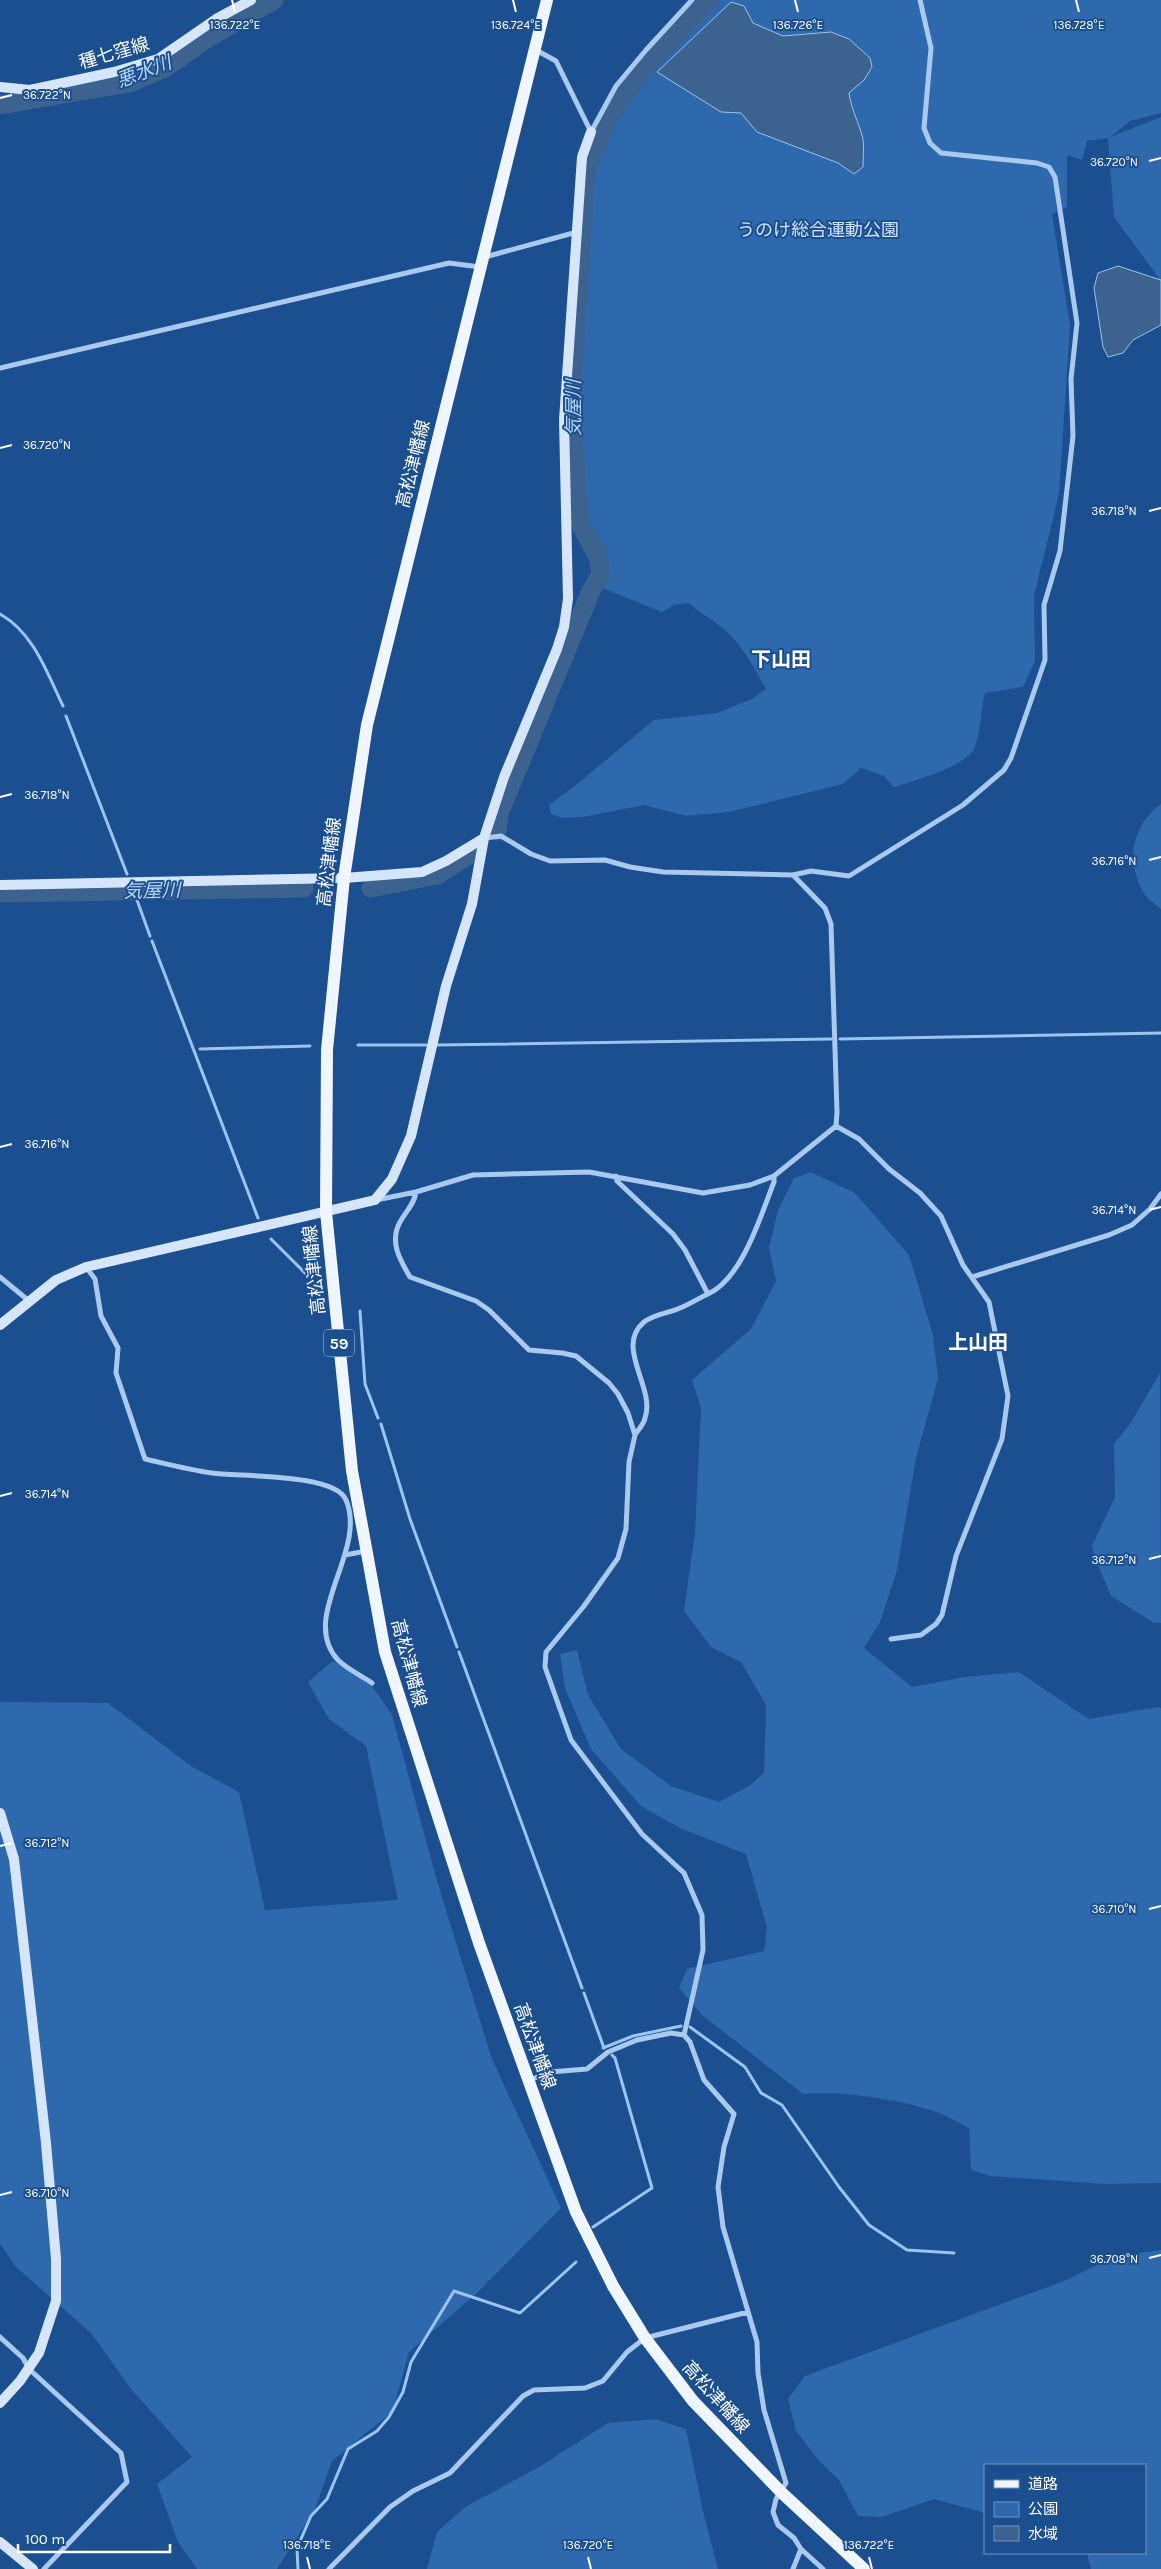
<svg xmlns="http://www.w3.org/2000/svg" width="1161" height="2569" font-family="Karla,'Noto Sans JP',sans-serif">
<rect width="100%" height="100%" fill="#1b4f8f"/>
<path fill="#2e69ad" d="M716,0H1161V113L1130,121L1110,137L1161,117V281L1114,217L1108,138L1087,141L1082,160L1067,155V207L1052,214L1070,325L1059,494L1034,596L1035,661L1023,687L985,693C981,710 981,730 975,747C968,766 914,781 894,787L884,776L861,768L843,784L729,812L686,816L644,805L583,817L562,818L551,814L549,805L576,785L654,720L717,713L752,699L766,689C754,667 740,641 720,626C708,617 701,614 689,603L674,605L662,612L602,588L585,511L579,408L591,170L613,120L635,87L692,30Z
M1161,804V909C1155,904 1147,899 1144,893C1125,862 1132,825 1161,804Z
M811,1172L855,1193L909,1255L933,1335L938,1378L916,1458L897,1570L880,1622L864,1648L912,1687L965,1677L1019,1672L1089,1719L1157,1707L1161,1708V2183L1105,2184L990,2176L971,2170L969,2128C959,2123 948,2116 937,2112C896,2099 846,2091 803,2094L702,2015L679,1988L687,1969L764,1951L767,1928L746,1854L680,1828L641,1806L591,1749L565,1688L560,1654L577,1650L588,1695L621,1749L671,1786L719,1802L749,1786L764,1773L766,1705L741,1662L711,1647L684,1611L695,1533L701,1408L692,1380L751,1329L776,1281L769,1248L778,1210L794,1178Z
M1160,1373L1161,1623H1154L1111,1596L1096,1561L1092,1546L1115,1497L1114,1444L1130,1424Z
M333,1661L372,1686L392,1715L437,1881L492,2059L561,2208L478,2292L409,2352L393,2411L332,2461L315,2509L277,2569H197L178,2542L157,2484L192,2457L131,2389L91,2333L16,2267L0,2244V1702L108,1703L191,1766L239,1792L265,1910L398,1900L366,1746L329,1719L308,1682Z
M1161,2250V2569H1091L1087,2553H1145V2465H985V2513L934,2499L882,2517L858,2516L839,2480L820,2462L796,2431L788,2399L805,2376L1064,2281L1116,2256Z
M655,2419L686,2429L703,2511L718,2569H427L437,2532L465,2507L539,2467L608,2423Z"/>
<path fill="#3c6290" stroke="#9cc4f0" d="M731,2L744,6L753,23L783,36L831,32L849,39L870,58L872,67L864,80L849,93C851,109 859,123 863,139C864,148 863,158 863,167L854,174L838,163L757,132L741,113L721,112L657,72Z
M1118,266L1161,280V325L1133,340L1123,353L1108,357L1103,347L1094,288L1098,273Z"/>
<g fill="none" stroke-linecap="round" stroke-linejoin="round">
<path stroke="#9cc4f0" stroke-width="3" d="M0,614C34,633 47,673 63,706
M66,716L127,874
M137,900L150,936
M152,941L258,1218
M840,1039L1161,1033
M358,1045H426
M438,1045L831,1039
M200,1049L310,1046
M271,1239L307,1275
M360,1311L365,1384L378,1418
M381,1424L410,1519L457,1647
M459,1652L582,1988
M584,1993L604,2048
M690,2027L745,2067L761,2093L782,2105L839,2187L869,2225L907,2250L954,2253
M603,2048L633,2036L681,2026
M593,2227L652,2188L615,2058L612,2055
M298,2569L297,2548L311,2516L327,2499L348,2449L377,2431L389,2417L403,2392L411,2362L454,2291L520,2313L576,2262"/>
<path stroke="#3c6290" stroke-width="19" d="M0,105L129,83L165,68L211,36L274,0
M497,831L499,814L591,591L601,574L598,557L579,522L571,405L586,169L608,118L639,73L709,0
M371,888L437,875L469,855
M0,893L304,888"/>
<path stroke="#a9c9ee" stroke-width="5" d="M536,50L556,61L591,132
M591,132L616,86L646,50L692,0
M485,257L577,232
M0,368L449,263L480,267
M485,838L501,836L531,854L550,861L605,860L630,867L663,872L793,875L811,871L849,876L963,805L1004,770L1011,758L1045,660L1044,605L1060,551L1073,436L1071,379L1077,323L1055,177L1049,167L1037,163L941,153L930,143L924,128L931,48L920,0
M836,1126L859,1139L889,1169L920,1193L941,1216L963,1265L989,1302L1008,1396L1002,1439L956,1556L942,1615L936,1624L921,1635L891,1639
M616,1176L617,1181L673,1234L685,1250L708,1294C742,1279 761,1215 774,1182V1176
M416,1192C414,1205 406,1211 400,1222C389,1242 400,1260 410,1277L476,1301L489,1310L529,1350L562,1353L576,1356L609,1383L618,1394L628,1413L635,1435L629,1462L626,1529L618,1558L584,1606L546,1652L545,1667L571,1740L642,1834L684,1873L702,1915L703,1950L684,2035
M376,1200L416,1192L473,1175L589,1172L703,1193L750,1185L774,1176L836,1126L837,1112L831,924L825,908L793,875
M86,1267L95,1279L101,1316L118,1348L116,1373L145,1459C167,1464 190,1470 212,1473C238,1477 335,1473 346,1500C368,1551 298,1617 338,1660C347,1669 362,1676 372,1683
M0,1277L29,1301
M972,1277L1109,1235L1132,1225L1150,1209L1161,1194
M635,1435C638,1430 644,1424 645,1418C656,1388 614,1347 644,1322C654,1314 669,1313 680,1308C690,1304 699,1298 708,1294
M345,1555L366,1551
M530,2080L550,2072L587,2069L608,2052L637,2040L671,2033L684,2035L690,2042L704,2080L734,2114L724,2147L718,2187L723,2227L757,2342L758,2373L764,2410L786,2483L776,2499L773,2512L778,2525L794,2538L801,2549L823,2569
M0,2337L23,2358L29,2369L121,2453L127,2482L44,2569
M329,2569L390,2507L413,2491L450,2473L523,2396L534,2390L585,2388L603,2381L627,2352L645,2338L748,2312
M793,2569L801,2549"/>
<path stroke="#d6e6fa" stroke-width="10" d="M0,87L30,90L114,72L158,59L216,19L251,0
M0,885L344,878L422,872L446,861L484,838
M0,1325L56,1280L86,1267L375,1200L392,1179L411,1136L446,986L472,904L484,838L504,777L557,649L564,627L568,599L564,420L582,157L591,132
M0,1813L14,1859L46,2143L56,2259V2301L39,2353L20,2381L0,2403
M0,2542L33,2569"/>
<path stroke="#f0f6ff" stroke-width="12" d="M547,0L367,725L344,878L327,1050L326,1212L352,1471L385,1652L479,1943L576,2212L613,2286L645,2338L693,2401L782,2493L864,2569"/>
</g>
<path fill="none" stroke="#fff" stroke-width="2" d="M232,0L235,12M513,0L516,12M795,0L798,12M1076,0L1079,12M0,98L12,95M1149,161L1161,158M0,448L12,445M1149,511L1161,508M0,797L12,794M1149,860L1161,857M0,1147L12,1144M1149,1210L1161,1207M0,1496L12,1493M1149,1559L1161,1556M0,1846L12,1843M1149,1909L1161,1906M0,2195L12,2192M1149,2258L1161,2255M307,2557L310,2569M588,2557L591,2569M869,2557L872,2569"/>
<g text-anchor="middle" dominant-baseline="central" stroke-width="4" stroke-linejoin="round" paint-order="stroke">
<rect fill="#1b4f8f" stroke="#bbcadd" stroke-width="1" x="324" y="1329.5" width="30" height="27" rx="4"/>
<g font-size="16" font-weight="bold" fill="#fff">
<text x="339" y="1343">59</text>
</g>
<g font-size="18" fill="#fff" stroke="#1b4f8f">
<text transform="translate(114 53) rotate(-16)">種七窪線</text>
<text transform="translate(413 464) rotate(-76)">高松津幡線</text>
<text transform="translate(329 862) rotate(-83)">高松津幡線</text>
<text transform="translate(314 1270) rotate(-96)">高松津幡線</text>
<text transform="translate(409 1663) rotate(75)">高松津幡線</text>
<text transform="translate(535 2046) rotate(70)">高松津幡線</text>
<text transform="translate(716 2397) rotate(48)">高松津幡線</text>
</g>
<g font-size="18" fill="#cfe3fa" stroke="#1b4f8f">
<text x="818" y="230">うのけ総合運動公園</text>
</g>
<g font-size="19" font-style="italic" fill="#b5d3f5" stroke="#1b4f8f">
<text transform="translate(144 72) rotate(-21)">悪水川</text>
<text transform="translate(574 408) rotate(-90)">気屋川</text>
<text transform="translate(152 891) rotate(-1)">気屋川</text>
</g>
<g font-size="20" font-weight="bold" fill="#fff" stroke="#1b4f8f">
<text x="781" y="659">下山田</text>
<text x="978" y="1342">上山田</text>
</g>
</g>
<g font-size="12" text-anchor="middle" fill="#fff" stroke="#1b4f8f" stroke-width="4" stroke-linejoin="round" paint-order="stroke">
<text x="798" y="29">136.726°E</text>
<text x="235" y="29">136.722°E</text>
<text x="516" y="29">136.724°E</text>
<text x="1079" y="29">136.728°E</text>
<text x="47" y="99">36.722°N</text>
<text x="1114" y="166">36.720°N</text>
<text x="47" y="449">36.720°N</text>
<text x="1114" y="515">36.718°N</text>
<text x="47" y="799">36.718°N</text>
<text x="1114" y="865">36.716°N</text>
<text x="47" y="1148">36.716°N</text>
<text x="1114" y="1214">36.714°N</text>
<text x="47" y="1498">36.714°N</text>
<text x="1114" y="1564">36.712°N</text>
<text x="47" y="1847">36.712°N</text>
<text x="1114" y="1913">36.710°N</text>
<text x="47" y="2197">36.710°N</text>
<text x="1114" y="2263">36.708°N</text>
<text x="307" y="2549">136.718°E</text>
<text x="588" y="2549">136.720°E</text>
<text x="869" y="2549">136.722°E</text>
</g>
<rect x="984" y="2464" width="162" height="90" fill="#1b4f8f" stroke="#7695bc"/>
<rect x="994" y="2480" width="25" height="8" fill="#f0f6ff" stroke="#7695bc"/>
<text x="1028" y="2489" font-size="15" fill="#ffffff">道路</text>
<rect x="994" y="2502" width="25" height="15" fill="#2e69ad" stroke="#7695bc"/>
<text x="1028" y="2514" font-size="15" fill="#ffffff">公園</text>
<rect x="994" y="2526" width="25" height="15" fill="#3c6290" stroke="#7695bc"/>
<text x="1028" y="2539" font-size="15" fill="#ffffff">水域</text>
<path d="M18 2544v8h152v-8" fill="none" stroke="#ffffff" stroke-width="2.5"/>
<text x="25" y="2544" font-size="15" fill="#ffffff" stroke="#1b4f8f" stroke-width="4" paint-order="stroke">100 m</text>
</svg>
